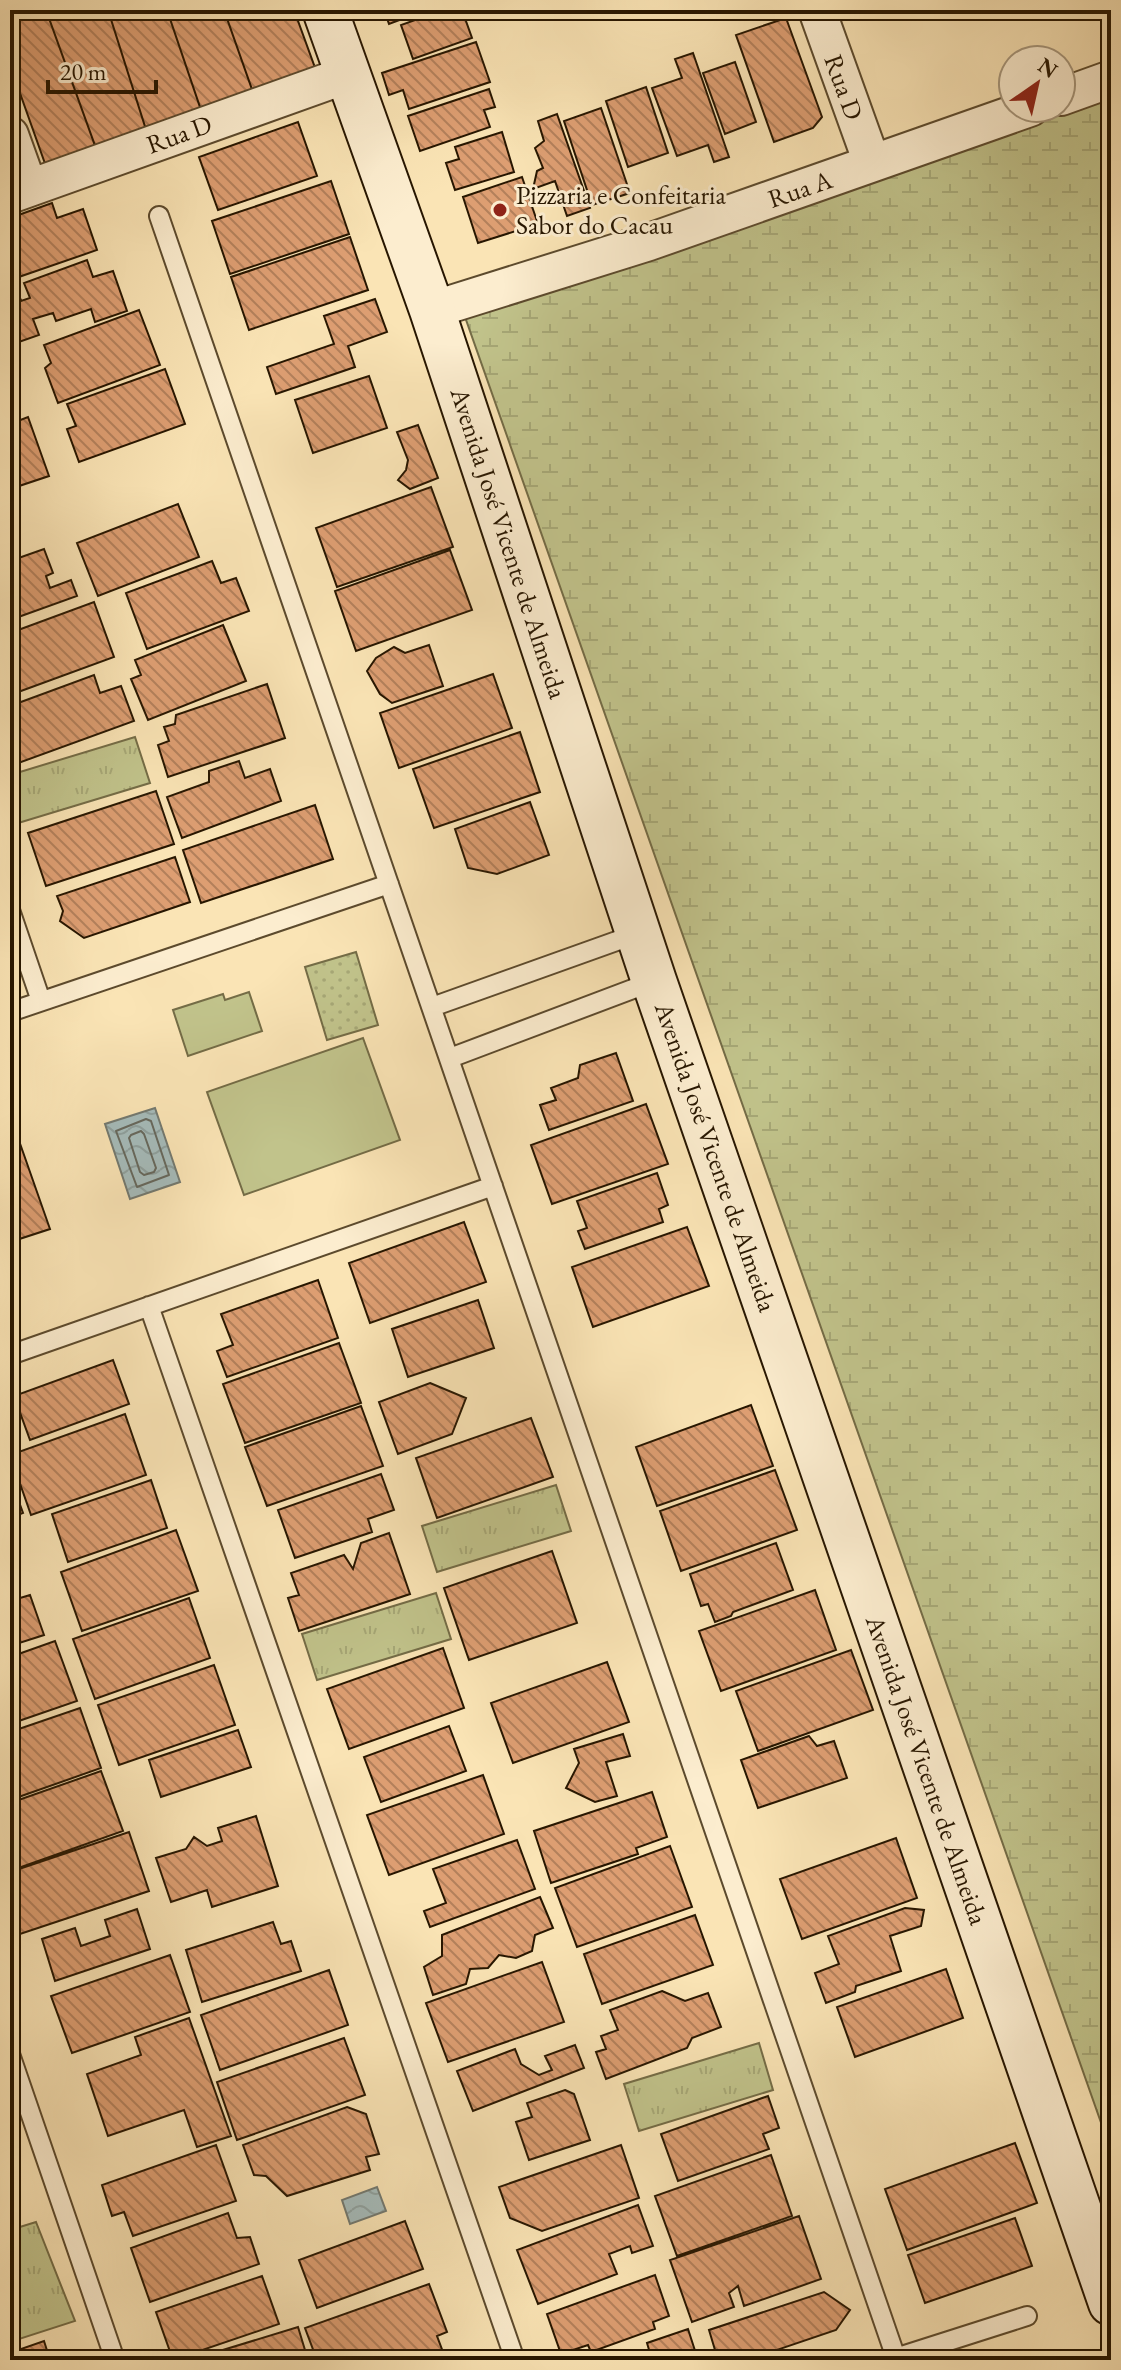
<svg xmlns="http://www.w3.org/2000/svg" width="1121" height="2370" font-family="'EB Garamond',serif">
<defs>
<pattern id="grass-tufts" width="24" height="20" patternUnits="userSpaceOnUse" patternTransform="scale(2)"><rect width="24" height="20" fill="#c1c38b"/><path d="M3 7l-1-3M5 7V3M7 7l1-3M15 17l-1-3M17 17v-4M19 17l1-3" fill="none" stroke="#a6a776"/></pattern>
<pattern id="wetland-marsh" width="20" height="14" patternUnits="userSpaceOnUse" patternTransform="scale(2)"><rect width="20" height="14" fill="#c1c38b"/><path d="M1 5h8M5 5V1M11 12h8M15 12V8" fill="none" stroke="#a6a776"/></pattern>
<pattern id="park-dots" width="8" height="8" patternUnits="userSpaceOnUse" patternTransform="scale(2)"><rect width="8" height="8" fill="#c1c38b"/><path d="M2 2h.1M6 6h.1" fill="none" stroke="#a6a776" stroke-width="1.8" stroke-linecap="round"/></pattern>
<pattern id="water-waves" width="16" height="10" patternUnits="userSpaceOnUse" patternTransform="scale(2)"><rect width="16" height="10" fill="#a5bbba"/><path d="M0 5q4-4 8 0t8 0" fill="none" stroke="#8ea09e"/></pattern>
<pattern id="building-back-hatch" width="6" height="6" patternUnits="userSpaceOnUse" patternTransform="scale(2)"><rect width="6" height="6" fill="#dd9e72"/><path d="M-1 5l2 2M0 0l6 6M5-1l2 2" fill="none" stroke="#b3805b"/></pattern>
</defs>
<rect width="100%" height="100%" fill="#fae4b5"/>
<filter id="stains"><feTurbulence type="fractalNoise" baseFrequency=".0025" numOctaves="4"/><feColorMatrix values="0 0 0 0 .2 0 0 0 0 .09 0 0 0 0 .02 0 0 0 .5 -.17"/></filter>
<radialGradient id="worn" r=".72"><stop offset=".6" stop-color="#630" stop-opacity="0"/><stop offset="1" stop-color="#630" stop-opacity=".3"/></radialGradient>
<path fill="url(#grass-tufts)" stroke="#746c46" stroke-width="2" d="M135,737L150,783L15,824L10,807V775Z
M556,1485L571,1531L437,1572L422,1526Z
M436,1593L451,1639L317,1680L302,1634Z
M759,2043L773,2090L639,2131L624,2084Z
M36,2222L75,2321L10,2342V2230Z"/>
<path fill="url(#wetland-marsh)" stroke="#746c46" stroke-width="2" d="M1111,96V2151L464,314Z"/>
<path fill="url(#park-dots)" stroke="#746c46" stroke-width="2" d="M356,952L378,1025L327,1040L305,967Z"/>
<path fill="#c1c38b" stroke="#746c46" stroke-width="2" d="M249,992L262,1031L188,1056L173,1010L223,994L225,1000Z
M363,1038L400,1140L244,1195L207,1092Z"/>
<path fill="url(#water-waves)" stroke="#737970" stroke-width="2" d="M155,1108L180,1182L130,1199L105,1124Z
M377,2187L386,2211L350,2224L342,2200Z"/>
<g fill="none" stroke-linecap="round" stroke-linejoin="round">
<path stroke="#66685d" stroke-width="2" d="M146,1119L151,1121L169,1175L137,1187L116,1131Z
M141,1131L144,1134L156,1168L154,1172L144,1175L140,1172L129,1138L131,1135Z"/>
</g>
<path fill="url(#building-back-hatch)" stroke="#271600" stroke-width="2" d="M33,10H46L98,154L48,172L10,65V18Z
M46,10H108L148,136L98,154Z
M108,10H167L203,116L148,136Z
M167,10H224L255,98L203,116Z
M224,10H294L318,76L255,98Z
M384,10H426L389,24Z
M443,10H462L472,38L413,59L401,25Z
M786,18L822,117L813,128L774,142L736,35Z
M476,42L490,82L409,109L403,90L389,95L382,73Z
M693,53L729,157L714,162L708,145L677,156L652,88L682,78L675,59Z
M735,62L756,122L725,134L703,73Z
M646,87L668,153L628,167L606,101Z
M489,89L495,107L484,110L490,127L420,151L408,116Z
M601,108L630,193L592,205L564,121Z
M557,114L590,208L567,216L555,181L533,189L537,171L543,168L535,148L544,141L538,121Z
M298,122L317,176L218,210L199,157Z
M502,132L514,172L455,190L446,163L459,159L455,147Z
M522,177L538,224L478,243L463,197Z
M331,181L349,234L230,274L212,221Z
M52,203L57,218L83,209L97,250L10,280V218Z
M350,237L368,290L249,330L231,277Z
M87,260L93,277L113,271L127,311L95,322L91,309L56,321L53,313L33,319L39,335L16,343L14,338L18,336L10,315V286L16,284L21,301L30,298L24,283Z
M375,299L387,332L348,346L355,367L276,394L267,367L334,344L324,316Z
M139,310L160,365L58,403L45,368L51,363L44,345Z
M165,369L185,424L79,462L67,429L76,426L67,404Z
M369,376L387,428L313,453L295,400Z
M28,417L49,476L10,489V424Z
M418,425L438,478L410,489L398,480L406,470L408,460L397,432Z
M431,487L453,547L337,587L316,528Z
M178,504L199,557L98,596L77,543Z
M44,549L53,573L46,576L50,588L71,580L77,596L10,620V561Z
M450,550L472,610L356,651L335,591Z
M212,561L221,583L236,578L249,611L147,649L126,593Z
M94,602L114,657L10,695V633Z
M223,625L246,681L148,720L131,679L141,675L135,660Z
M429,645L443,686L392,703L380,694L367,671L376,658L394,647L405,653Z
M493,674L512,728L399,768L380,713Z
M94,675L100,693L121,686L134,721L10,766V706Z
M267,684L285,738L168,777L158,745L169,741L164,727L175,724L176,715Z
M520,732L540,792L434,828L413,769Z
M239,761L245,778L270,769L281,801L182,838L167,797L209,782V771Z
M156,791L174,844L46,886L28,833Z
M530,802L549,855L497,874L468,868L455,829Z
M315,805L333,859L201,903L183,850Z
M175,857L190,902L84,938L60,921L63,911L57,896Z
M616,1053L633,1101L549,1130L540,1105L556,1100L551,1088L578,1078L580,1065Z
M646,1104L668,1164L552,1204L531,1145Z
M10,1115L50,1229L10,1242Z
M657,1173L668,1205L659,1209L663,1222L585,1249L578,1231L587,1228L577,1201Z
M464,1222L486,1282L370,1323L349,1263Z
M687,1227L709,1286L593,1327L572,1267Z
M318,1280L338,1338L227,1377L217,1351L233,1345L221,1314Z
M478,1300L494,1348L408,1377L392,1329Z
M339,1343L361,1403L245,1443L223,1384Z
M113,1360L129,1404L30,1440L14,1396Z
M430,1383L466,1398L452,1434L398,1454L379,1402Z
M751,1405L773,1466L657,1506L636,1447Z
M361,1406L383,1466L267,1506L245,1447Z
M125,1414L146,1475L31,1515L10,1455Z
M531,1418L553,1477L437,1518L416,1458Z
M775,1470L797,1530L681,1571L660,1511Z
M381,1474L394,1510L368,1519L372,1532L295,1558L278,1510Z
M10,1477L23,1513L10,1518Z
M151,1480L167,1528L68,1562L52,1514Z
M176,1530L198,1591L82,1631L61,1572Z
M389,1533L410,1594L299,1631L288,1598L299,1595L291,1573L344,1555L353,1569L361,1543Z
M776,1543L793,1590L733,1612L731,1616L715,1622L708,1604L701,1606L690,1574Z
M552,1551L577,1623L469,1660L444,1588Z
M815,1590L836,1650L721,1691L699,1631Z
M30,1595L44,1635L10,1646V1601Z
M189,1598L210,1658L95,1699L73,1639Z
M55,1641L77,1701L10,1724V1657Z
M443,1648L464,1708L349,1749L327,1689Z
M851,1650L873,1710L758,1751L736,1691Z
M607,1662L629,1722L513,1763L491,1703Z
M214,1665L235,1725L119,1765L98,1705Z
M80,1708L101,1768L10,1800V1732Z
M449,1726L466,1771L381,1802L364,1757Z
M238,1730L251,1767L161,1797L149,1760Z
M623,1734L630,1756L606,1762L617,1796L595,1802L566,1788L579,1763L574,1749Z
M809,1736L817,1746L834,1741L847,1778L758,1808L741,1760Z
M101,1771L123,1831L10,1871V1803Z
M483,1775L504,1834L389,1875L367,1815Z
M652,1792L667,1837L636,1848L638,1854L551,1883L534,1831Z
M256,1816L278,1886L212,1907L207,1890L171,1902L156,1858L186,1849L194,1837L207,1846L222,1841L218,1828Z
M129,1832L149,1891L17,1935L10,1913V1872Z
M896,1838L917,1898L802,1939L780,1879Z
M517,1840L535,1889L430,1927L424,1911L446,1903L433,1869Z
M670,1846L692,1907L577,1947L555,1888Z
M540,1897L553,1928L535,1935L532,1951L516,1958L499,1955L488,1968L470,1969L466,1984L433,1995L424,1967L442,1956V1935Z
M905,1908L924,1910L921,1926L890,1936L901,1971L856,1986L855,1992L826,2003L815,1973L839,1964L828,1936Z
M137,1909L150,1949L55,1981L42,1939L75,1928L81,1946L110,1936L105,1920Z
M695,1915L713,1965L602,2004L584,1954Z
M273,1922L281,1944L291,1941L301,1971L202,2002L186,1950Z
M170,1955L190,2012L72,2053L51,1996Z
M542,1962L564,2022L448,2062L426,2003Z
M946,1969L963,2018L855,2057L837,2007Z
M329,1970L348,2025L220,2070L201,2015Z
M662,1991L685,2001L708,1993L721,2027L692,2038L687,2048L606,2079L596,2052L606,2049L601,2036L618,2030L610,2010Z
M189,2018L231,2136L197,2147L184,2110L108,2136L87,2074L141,2055L135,2037Z
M344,2038L365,2095L237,2140L217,2082Z
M575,2045L584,2068L473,2111L457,2071L515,2049L521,2064L539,2075L552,2070L545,2056Z
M565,2090L574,2094L590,2140L529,2160L516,2122L532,2117L527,2103Z
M768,2096L779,2128L763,2134L769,2149L678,2181L661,2134Z
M347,2107L366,2114L379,2154L366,2157L370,2170L287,2196L266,2176L254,2175L243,2145Z
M1015,2143L1037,2203L907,2250L885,2189Z
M216,2145L236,2201L133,2236L124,2212L112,2216L102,2185Z
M621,2145L639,2198L542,2231L510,2218L499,2187Z
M771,2155L792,2216L677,2256L655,2196Z
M638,2205L653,2246L632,2253L630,2246L609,2254L617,2274L538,2304L517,2250Z
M228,2213L237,2238L250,2237L259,2264L150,2302L131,2248Z
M799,2216L821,2279L744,2306L738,2286L729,2293L734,2307L692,2322L670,2260Z
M1015,2218L1032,2266L925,2303L908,2255Z
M405,2221L423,2269L317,2308L299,2260Z
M655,2275L669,2316L653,2322L655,2329L591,2352L588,2345L561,2354L547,2314Z
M262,2276L279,2324L173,2360L156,2312Z
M429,2284L447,2332L437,2336L446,2360H317L305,2328Z
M824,2292L850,2310L836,2330L747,2360H718L709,2330Z
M298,2327L308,2360H190Z
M688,2329L698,2360H652L647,2343Z
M44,2341L50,2360H12L18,2350Z"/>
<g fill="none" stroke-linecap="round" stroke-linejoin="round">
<g stroke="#5c4a2d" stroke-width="22">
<path id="lane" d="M159,216L896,2358
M10,910L41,1001
M432,1007L639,933
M10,1012L389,884
M450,1058L654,981
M149,1306L515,2360
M10,1355L493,1186
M10,2054L115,2360
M889,2360L1027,2316"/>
</g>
<g stroke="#5c4a2d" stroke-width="40">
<path id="street" d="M817,10L872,163
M1061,97L1111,79
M10,135L29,188
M10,195L349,74
M432,310L649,242L1030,108"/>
</g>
<g stroke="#271600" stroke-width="48">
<path id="secondary" d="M325,10L432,310L654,981L1111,2303"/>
</g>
<use href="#lane" stroke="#fcedcf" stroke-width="18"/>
<use href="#street" stroke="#fcedcf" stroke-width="36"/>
<use href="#secondary" stroke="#fcedcf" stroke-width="44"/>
</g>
<circle fill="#8f2418" stroke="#fcedcf" stroke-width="3" cx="500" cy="210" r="8"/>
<g text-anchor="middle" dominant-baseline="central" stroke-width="6" stroke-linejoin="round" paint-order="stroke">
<g font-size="26" fill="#271600" stroke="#fcedcf">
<text transform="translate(844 87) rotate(70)">Rua D</text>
<text transform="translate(179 134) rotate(-20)">Rua D</text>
<text transform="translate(800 189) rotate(-19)">Rua A</text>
<text transform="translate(509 543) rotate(72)">Avenida José Vicente de Almeida</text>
<text transform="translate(716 1157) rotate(71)">Avenida José Vicente de Almeida</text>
<text transform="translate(927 1770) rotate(71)">Avenida José Vicente de Almeida</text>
</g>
<g font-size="26" fill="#271600" stroke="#fcedcf" text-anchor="start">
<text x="516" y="195">Pizzaria e Confeitaria<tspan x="516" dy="30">Sabor do Cacau</tspan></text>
</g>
</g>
<rect width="1121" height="2370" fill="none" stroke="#fae4b5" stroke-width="40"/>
<rect x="12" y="12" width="1097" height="2346" fill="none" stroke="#271600" stroke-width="4"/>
<rect x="20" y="20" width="1081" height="2330" fill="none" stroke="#271600" stroke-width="2"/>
<g transform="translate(1037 84) rotate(34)"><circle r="38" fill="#fcedcf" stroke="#a7977c" stroke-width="2"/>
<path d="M0-6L14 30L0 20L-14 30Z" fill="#8f2418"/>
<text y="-12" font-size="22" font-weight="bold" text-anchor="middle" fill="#271600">N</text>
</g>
<path d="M48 80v12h108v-12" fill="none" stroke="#271600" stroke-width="4"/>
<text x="60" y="80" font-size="24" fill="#271600" stroke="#fcedcf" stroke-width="6" paint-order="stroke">20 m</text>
<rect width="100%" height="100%" filter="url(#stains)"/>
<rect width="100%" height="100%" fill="url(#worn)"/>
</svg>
